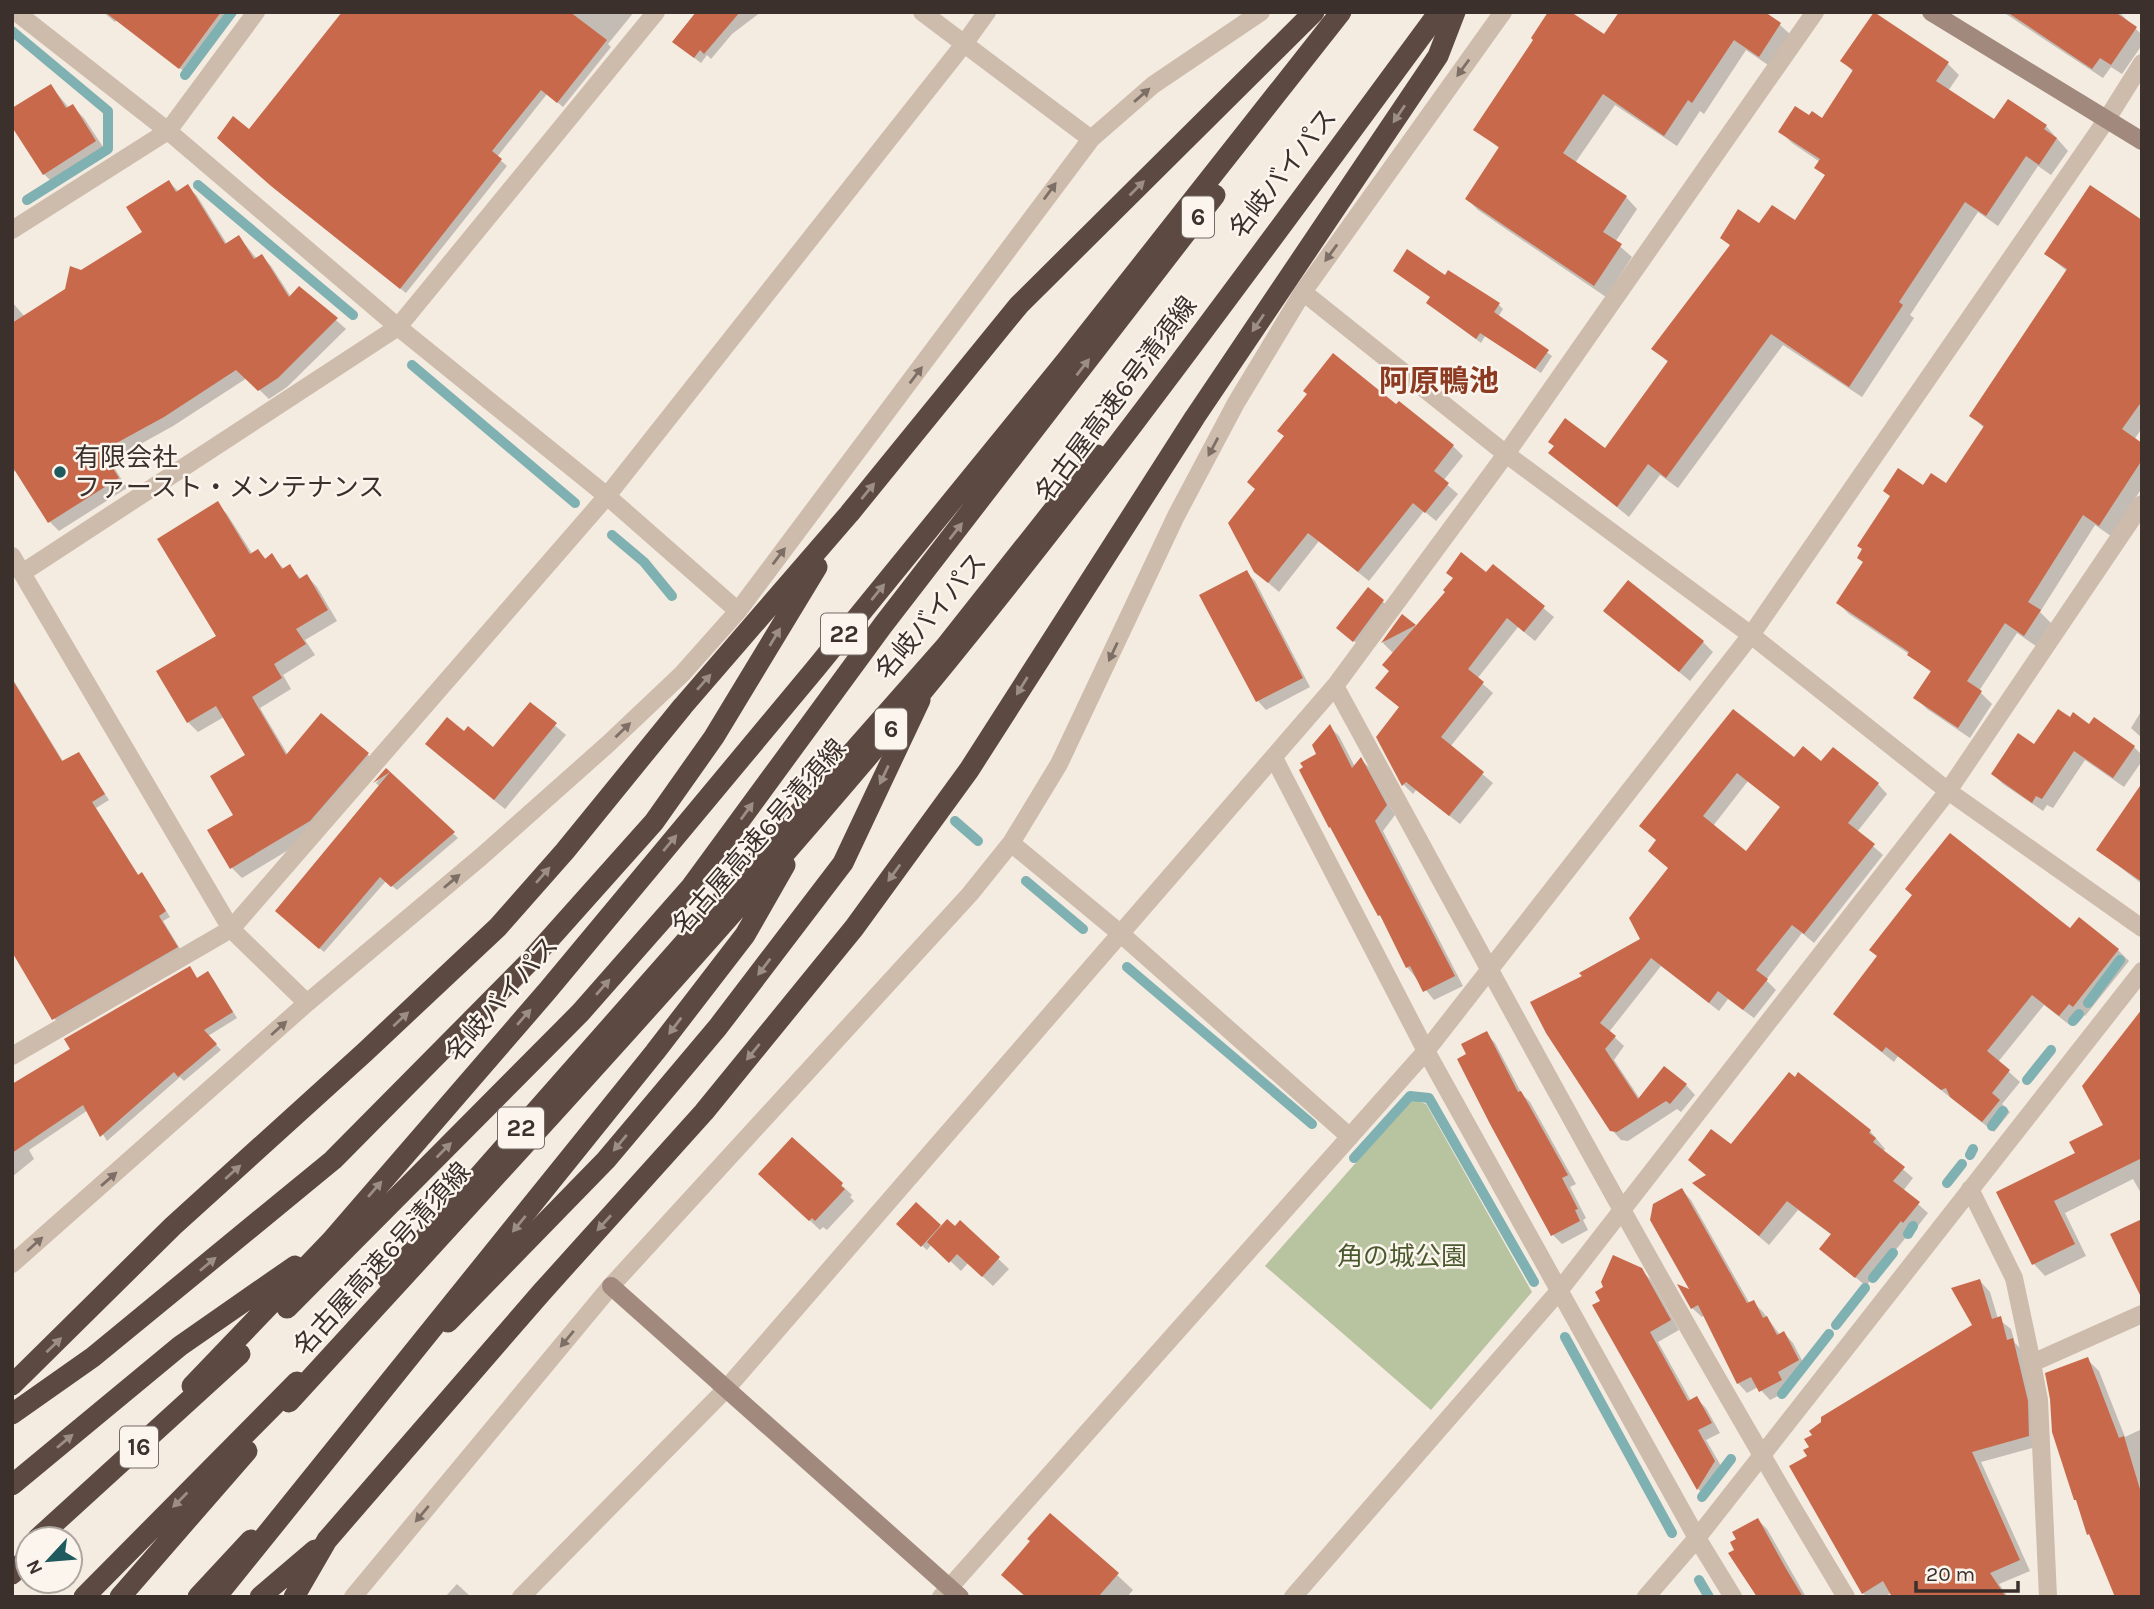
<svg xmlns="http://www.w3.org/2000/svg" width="2154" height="1609" font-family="Karla,'Noto Sans JP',sans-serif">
<rect width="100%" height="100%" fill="#f4ebe1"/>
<path fill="#b8c4a0" d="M1412,1099L1426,1104L1532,1292L1431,1410L1265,1266Z"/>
<path fill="#0003" fill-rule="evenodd" d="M103,12H227L185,72L117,20L115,22Z
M344,12H634L608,44L611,47L563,107L547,94L497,157L507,166L406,293L279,192L250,132Z
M698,12H761L732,34L711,59L707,55L701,63L681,48Z
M1762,12L1780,25L1792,36L1771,67L1746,50L1704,114L1700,111L1677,146L1615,105L1575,163L1626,197L1637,209L1615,242L1632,257L1606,297L1478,210L1467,199L1500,149L1476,129L1605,37Z
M2003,12H2119L2142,35V45L2122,74L2111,67L2103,78Z
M1843,61L1947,63L1959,75L1948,91L1995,122L2046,126L2068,151L2051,175L2038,166L1998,226L1978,212L1910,315L1914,318L1862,397L1783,345L1678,488L1660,475L1629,517L1551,453L1605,450L1669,363L1654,348L1731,246L1722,238L1760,226L1795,222L1826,176L1816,167L1820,162L1792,143L1780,131L1809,118L1823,120L1854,73Z
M51,86L69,108L72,106L84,118L107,153L56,186L44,174Z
M169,182L179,192L188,187L197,196L227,244L239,237L257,259L262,256L271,266L291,297L300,288L346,329L287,387L269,399L247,378L173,426L110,461L127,488L59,531L50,522L17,470L12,473V302L25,317L67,290L81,272L144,232Z
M2142,222V428L2134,440L2142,445V488L2111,536L2095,525L2040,612L2051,623L2036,646L2017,633L1979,691L1992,704L1970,738L1927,709L1915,697L1932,673L1909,654L1849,614L1838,603L1923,488L1946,485L1984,428L1972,416L2068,272L2046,254Z
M1445,277L1499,305L1503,309L1498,317L1552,356L1541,373L1485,336L1481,343L1428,303Z
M1397,406L1453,446L1463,456L1443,481L1458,494L1436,521L1424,511L1369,581L1319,541L1279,592L1255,571Z
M217,504L227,514L253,555L258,551L267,560L272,556L285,570L290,567L302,580L307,576L317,587L337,621L305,640L315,655L283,675L291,689L260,708L288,755L367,754L378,764L320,831L242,878L232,868L235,816L247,756L224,717L198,732L188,722L219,636Z
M1493,566L1554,617L1535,641L1518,627L1477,679L1493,693L1450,747L1493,783L1460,824L1416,790L1413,794L1404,785L1378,737L1400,708L1378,688L1391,671L1394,654L1383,643L1403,616L1416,627L1487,574Z
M1246,572L1255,581L1310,687L1266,710L1258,701Z
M1368,590L1388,606L1359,645L1342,632Z
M1605,611L1703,642L1713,652L1690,681Z
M12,678L64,763L79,754L109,800L96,808L139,876L142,875L147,880L170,917L163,921L182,952L58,1024L12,950Z
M530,704L566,735L505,809L437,754L464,733L493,749Z
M2142,710V738L2131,728Z
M1733,711L1794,760L1822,763L1878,784L1887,794L1857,832L1883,855L1814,943L1802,933L1766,980L1776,990L1754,1018L1728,999L1719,1011L1661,966L1609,1032L1624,1046L1614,1060L1640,1099L1686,1085L1695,1095L1681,1112L1677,1109L1628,1141L1621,1140L1611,1129L1585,976L1642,940ZM1748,781L1782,808L1747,853L1713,826Z
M2070,720L2134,747L2142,755V761L2124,787L2085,760L2053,808L2047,805L2043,811L2003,784L1993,774L2035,746Z
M1330,727L1339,736L1355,767L1361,760L1370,768L1395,815L1383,831L1463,986L1434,1000L1407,967L1384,920L1379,915L1301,770L1319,755Z
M386,770L458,838L397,890L386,881L324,952L281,915L380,787L376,783Z
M2142,801V884L2098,850Z
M2071,930L2118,950L2129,961L2085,1016L2081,1013L2071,1026L2044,1005L1998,1062L2020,1082L2002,1104L2010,1112L1994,1132L1898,1056L1894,1062L1847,1025Z
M189,968L198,980L208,974L213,979L237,1018L208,1036L221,1050L184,1081L180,1077L107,1141L88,1110L29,1150L34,1159L12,1177V1086L72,1050Z
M2142,1018V1195L2133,1179L2065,1213L2086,1256L2045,1276L2034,1264L1999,1192L2077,1154L2105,1126Z
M1486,1033L1495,1043L1522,1094L1530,1102L1576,1184L1570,1187L1586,1218L1583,1220L1588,1230L1562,1244L1553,1235L1468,1055Z
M1870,1131L1885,1149L1883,1152L1913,1178L1903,1191L1928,1213L1914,1231L1912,1230L1866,1286L1821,1249L1832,1235L1798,1210L1769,1245L1695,1183L1708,1176L1731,1147Z
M793,1139L852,1195L850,1197L854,1201L827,1230L823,1227L820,1230L771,1184Z
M1682,1190L1691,1200L1750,1304L1753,1302L1763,1312L1780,1335L1784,1333L1793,1343L1807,1370L1786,1381L1790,1390L1770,1400L1758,1387L1747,1393L1738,1383L1705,1315L1702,1317L1692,1308L1694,1293Z
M916,1205L941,1228H955L960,1223L1009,1269L993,1286L968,1263L961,1271L932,1244L927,1250L898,1224Z
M1641,1270L1651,1280L1679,1330L1658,1342L1691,1401L1696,1398L1706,1408L1720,1433L1706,1440L1724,1471L1707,1498L1698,1489L1595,1305Z
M1980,1281L1990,1292L1998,1319L2011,1329L2015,1343L2023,1351L2039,1446L1981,1462L2030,1571L1999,1584L2008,1597H1895L1892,1592L1885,1597H1867L1863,1593L1810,1457L1974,1325Z
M2087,1359L2099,1371L2125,1437L2142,1429V1597L2089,1534L2079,1504L2075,1499Z
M1758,1520L1767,1529L1806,1597H1758L1736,1550Z
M1117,1575L1133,1590L1127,1597H1027Z
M457,1584L471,1597H445Z"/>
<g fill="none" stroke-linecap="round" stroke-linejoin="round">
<path stroke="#7fb0b2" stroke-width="10" d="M12,31L108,111V149L27,200
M185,75L232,12
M198,185L353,315
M412,365L575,503
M612,535L644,562L672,596
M955,821L978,841
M1026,881L1083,929
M1127,967L1312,1124
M2088,1003L2120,960
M2073,1021L2079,1014
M2027,1080L2051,1050
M1992,1126L2003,1111
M1970,1155L1973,1149
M1354,1158L1410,1096L1429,1098L1534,1282
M1947,1183L1962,1164
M1908,1234L1913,1226
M1873,1278L1893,1253
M1836,1325L1865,1288
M1565,1337L1672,1533
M1782,1394L1829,1334
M1702,1497L1731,1459
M1699,1580L1709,1597"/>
</g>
<path fill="#c8694b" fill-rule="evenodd" d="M105,12H221L179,69Z
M342,12H570L607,40L557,103L541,90L492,151L502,159L400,289L271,186L217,138L233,116L249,129Z
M696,12H740L704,54L700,50L694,58L672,42Z
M1548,12H1571L1604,34L1619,12H1765L1781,23L1759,57L1734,40L1692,103L1688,100L1664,136L1603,94L1563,153L1627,196L1603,232L1622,244L1594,286L1465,199L1499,147L1473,130L1533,40L1531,38Z
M1874,12L1949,62L1936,81L1994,119L2008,99L2047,125L2044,129L2057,138L2039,165L2026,156L1986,216L1965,202L1899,302L1903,305L1849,387L1771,334L1666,478L1648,464L1617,507L1548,453L1554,446L1548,442L1565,418L1605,448L1668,361L1651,349L1730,245L1720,238L1738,209L1759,223L1772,205L1795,220L1825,175L1814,168L1820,159L1778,132L1795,106L1809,115L1812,111L1822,118L1853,70L1840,61Z
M2007,12H2115L2137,27L2111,65L2100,58L2092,69Z
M51,84L66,108L73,104L96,141L43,175L12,127V108Z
M169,180L176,192L188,184L225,244L239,235L254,259L262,254L289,297L299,286L338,318L278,378L258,391L236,370L164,417L102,451L119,478L48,523L12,466V323L65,289L70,266L81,270L142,232L126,207Z
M2090,185L2142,220V401L2122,429L2142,443V460L2099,526L2083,515L2028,602L2041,610L2024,636L2005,623L1967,681L1982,691L1958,728L1913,698L1931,671L1907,655L1909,652L1836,603L1863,562L1857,558L1862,549L1857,546L1890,496L1883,491L1898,468L1923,485L1931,473L1946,483L1984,426L1969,416L2067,269L2044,254Z
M1407,249L1445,275L1448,270L1500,303L1494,312L1549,350L1535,369L1480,333L1476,339L1426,303L1430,297L1393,271Z
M1333,353L1396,404L1399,401L1454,445L1434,471L1449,483L1425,513L1413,503L1358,572L1308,533L1268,583L1254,572L1228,523L1255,489L1247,482L1284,436L1277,431L1307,394L1303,391Z
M218,501L250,554L258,549L265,559L272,553L282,569L290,564L299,579L307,574L328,610L296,629L306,644L274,664L282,678L252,697L286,755L321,713L369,753L310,821L230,869L207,830L233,815L210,776L245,755L216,706L187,723L156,671L216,636L157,539Z
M1461,552L1486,572L1493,564L1545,606L1524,632L1507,618L1468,669L1484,682L1441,737L1484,772L1449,816L1406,782L1402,786L1376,737L1399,707L1375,688L1389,671L1382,665L1445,592L1443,590L1453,578L1446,573Z
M1247,570L1303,678L1256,702L1199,595Z
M1628,580L1704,641L1679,672L1603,611Z
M1368,587L1384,600L1353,642L1336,628Z
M1402,614L1416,625L1381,643Z
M12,679L62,761L79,752L105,794L92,802L138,875L142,872L166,911L159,916L178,947L52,1020L12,952Z
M530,702L557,723L494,800L425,744L447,717L464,731L468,726L493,747Z
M1733,709L1794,757L1803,746L1821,761L1833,747L1879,783L1848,823L1875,844L1804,934L1792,925L1756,970L1768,979L1743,1010L1718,991L1709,1003L1651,958L1600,1023L1616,1036L1605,1049L1638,1099L1664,1066L1687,1084L1670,1104L1666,1101L1617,1132L1610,1131L1546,1033L1530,1002L1582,976L1579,973L1640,939L1629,918L1668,868L1648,851L1656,840L1639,826ZM1737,773L1780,807L1746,851L1703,816Z
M2058,709L2070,717L2073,712L2089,724L2094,717L2135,746L2113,778L2074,751L2042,799L2036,796L2032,803L1991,774L2018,733L2034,744Z
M1330,724L1352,768L1361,757L1387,805L1375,821L1455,976L1423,992L1410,966L1406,968L1380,915L1378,916L1330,827L1329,828L1299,770L1303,767L1300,763L1316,754L1312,745Z
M386,768L455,832L391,887L380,877L319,949L275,911L390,772L373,783Z
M2142,783V882L2096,850Z
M1950,833L2070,928L2079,917L2119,949L2073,1007L2069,1004L2059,1016L2032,995L1987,1051L2010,1070L1992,1093L2000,1100L1982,1122L1950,1097L1946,1088L1941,1090L1886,1047L1882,1052L1833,1014L1877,956L1869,950L1912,895L1905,889Z
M190,966L197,978L208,971L233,1012L204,1030L217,1044L178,1077L174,1072L100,1137L83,1105L12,1153V1084L70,1049L64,1039Z
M2142,1009V1158L2054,1201L2075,1244L2032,1265L1996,1192L2075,1153L2069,1142L2103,1125L2082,1086Z
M1487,1031L1518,1092L1521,1091L1568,1175L1562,1178L1578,1209L1575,1210L1580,1221L1551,1236L1490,1124L1457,1059L1466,1054L1461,1044Z
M1789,1072L1795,1077L1798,1072L1871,1130L1869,1133L1876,1138L1873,1142L1905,1167L1893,1181L1920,1202L1903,1223L1901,1221L1855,1278L1819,1249L1831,1234L1787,1201L1759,1236L1692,1183L1706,1175L1688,1160L1711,1129L1731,1144Z
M792,1137L843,1183L841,1186L845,1189L815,1221L812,1218L809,1221L758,1174Z
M1682,1188L1747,1303L1754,1300L1763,1318L1767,1316L1777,1335L1784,1331L1799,1360L1778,1372L1782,1380L1759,1392L1751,1377L1737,1384L1698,1305L1691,1309L1677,1284L1689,1289L1650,1220L1653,1204Z
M916,1202L941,1225L921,1247L896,1224Z
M947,1219L955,1226L960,1220L1000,1257L982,1277L957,1254L949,1263L927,1242Z
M2142,1219V1299L2110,1234Z
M1613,1255L1642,1268L1671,1320L1650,1332L1688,1401L1697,1396L1712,1423L1698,1430L1715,1461L1697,1490L1592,1305L1600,1301L1595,1292L1603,1287L1601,1282Z
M1980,1279L1992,1319L2001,1316L2007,1340L2013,1338L2028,1401L2029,1436L1972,1452L2020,1560L1990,1573L2006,1597H1892L1883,1581L1862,1594L1789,1466L1807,1456L1803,1450L1809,1447L1804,1439L1812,1435L1809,1431L1821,1422V1417L1972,1325L1951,1288Z
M2088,1357L2119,1438L2124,1436L2142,1496V1597H2115L2089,1534L2087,1535L2076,1500H2074L2052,1432L2050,1399L2045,1373Z
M1050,1513L1119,1573L1098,1597H1026L1001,1575L1030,1541L1027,1539Z
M1758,1518L1785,1567L1803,1597H1757L1728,1553L1734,1550L1730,1542L1736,1539L1732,1532Z"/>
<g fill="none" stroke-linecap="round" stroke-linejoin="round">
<path stroke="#cdbbac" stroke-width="18" d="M16,12L168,131L398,327L607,496L738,611
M922,12L1091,139
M12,230L168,131L256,12
M1303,292L1506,454L1751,635L1948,791L2142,928
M12,556L231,929L307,1003
M22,573L398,327L656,12
M1335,686C1502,992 1666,1299 1846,1597
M1274,758L1426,1051L1697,1538L1733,1597
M1011,843L1121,934L1350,1137
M12,1056L231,929L607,496L964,44L987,12
M1970,1189L2014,1278L2032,1363L2039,1400L2048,1597
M12,1264L307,1003L482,856L608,744L682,674L738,611L1091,139L1153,85L1261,12
M2032,1363L2142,1314
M353,1597L611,1286L970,894L1011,843L1059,764L1176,516L1236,403L1303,292L1503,12
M521,1597L726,1389L1335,686L1506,454L1815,12
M941,1597L1426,1051L1751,635L2107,119L2142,63
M1293,1597L1559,1291L1948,791L2142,504
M1646,1597L1697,1538L2142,971"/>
<path stroke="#a18a7d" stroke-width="18" d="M1931,12L2142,141
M611,1286L960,1597"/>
<path stroke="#5c4a42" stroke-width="21" d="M388,1279L945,647L1097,455
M287,1308L581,1012L691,887L883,625L1215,195
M448,1322L606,1160L718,1027L843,863L920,700
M12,1385L173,1226L365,1052L498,927L565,851L683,706L849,514L1019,305L1314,12
M192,1386L331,1241L548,990L816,668L1066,361L1341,12
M12,1414L93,1357L333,1160L529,962L654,822L714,737L817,567
M12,1485L180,1346L295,1266
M12,1574L28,1557
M84,1597L297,1382
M120,1597L247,1451
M198,1597L251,1540
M260,1597L315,1550
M294,1597L327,1540L541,1293L704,1112L854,928L969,770L1195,417L1438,56L1455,12"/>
<path stroke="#5c4a42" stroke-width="21" d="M289,1402C491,1181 695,962 888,733C1082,501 1259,256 1439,12
M37,1539L240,1354
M216,1597L655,1052L745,935L785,865"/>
</g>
<defs><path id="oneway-solid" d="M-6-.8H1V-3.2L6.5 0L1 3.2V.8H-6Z" transform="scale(1.75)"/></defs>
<g fill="#7d6f65">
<use href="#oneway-solid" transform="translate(1463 68) rotate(126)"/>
<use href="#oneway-solid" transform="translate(1142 95) rotate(-41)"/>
<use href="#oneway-solid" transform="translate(1050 191) rotate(-54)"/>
<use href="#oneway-solid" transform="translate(1331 253) rotate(126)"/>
<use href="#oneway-solid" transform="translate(916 375) rotate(-53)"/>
<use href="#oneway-solid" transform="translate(1213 447) rotate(118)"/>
<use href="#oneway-solid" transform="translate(779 556) rotate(-53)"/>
<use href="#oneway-solid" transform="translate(1113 652) rotate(115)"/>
<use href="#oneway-solid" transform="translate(623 730) rotate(-44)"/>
<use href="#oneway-solid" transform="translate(452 881) rotate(-40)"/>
<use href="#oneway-solid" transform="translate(279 1028) rotate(-42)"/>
<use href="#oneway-solid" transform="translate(109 1179) rotate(-41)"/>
<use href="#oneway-solid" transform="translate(35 1244) rotate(-42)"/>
<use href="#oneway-solid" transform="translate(567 1339) rotate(130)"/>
<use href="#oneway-solid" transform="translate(422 1514) rotate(130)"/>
</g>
<g fill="#9c8e87">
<use href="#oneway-solid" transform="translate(1399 114) rotate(124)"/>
<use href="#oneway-solid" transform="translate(1137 188) rotate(-45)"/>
<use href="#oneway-solid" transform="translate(1258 323) rotate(124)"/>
<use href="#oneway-solid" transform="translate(1083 367) rotate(-52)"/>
<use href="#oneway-solid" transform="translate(868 491) rotate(-51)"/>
<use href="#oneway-solid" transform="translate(956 531) rotate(-52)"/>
<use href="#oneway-solid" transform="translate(878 592) rotate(-51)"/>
<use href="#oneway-solid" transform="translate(775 637) rotate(-59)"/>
<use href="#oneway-solid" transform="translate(704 682) rotate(-49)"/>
<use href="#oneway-solid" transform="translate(1022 686) rotate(122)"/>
<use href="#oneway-solid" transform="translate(884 775) rotate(115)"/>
<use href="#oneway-solid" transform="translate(747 811) rotate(-54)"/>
<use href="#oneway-solid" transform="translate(670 843) rotate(-50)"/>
<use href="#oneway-solid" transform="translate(894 873) rotate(126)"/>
<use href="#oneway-solid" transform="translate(543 875) rotate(-49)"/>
<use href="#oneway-solid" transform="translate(764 967) rotate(127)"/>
<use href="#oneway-solid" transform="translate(603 987) rotate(-49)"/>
<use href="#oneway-solid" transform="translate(524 1017) rotate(-49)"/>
<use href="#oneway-solid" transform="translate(401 1019) rotate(-43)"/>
<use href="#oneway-solid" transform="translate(675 1026) rotate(127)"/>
<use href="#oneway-solid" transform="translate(753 1052) rotate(129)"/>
<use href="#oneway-solid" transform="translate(620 1143) rotate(130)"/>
<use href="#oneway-solid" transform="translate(444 1150) rotate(-45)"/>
<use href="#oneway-solid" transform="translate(233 1172) rotate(-42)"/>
<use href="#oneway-solid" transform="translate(375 1189) rotate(-49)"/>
<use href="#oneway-solid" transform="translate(604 1223) rotate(132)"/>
<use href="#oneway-solid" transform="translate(519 1224) rotate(129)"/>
<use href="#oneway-solid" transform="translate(208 1264) rotate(-40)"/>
<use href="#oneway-solid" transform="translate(54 1345) rotate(-44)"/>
<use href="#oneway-solid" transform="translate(65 1441) rotate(-40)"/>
<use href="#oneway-solid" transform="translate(180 1500) rotate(135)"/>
</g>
<circle fill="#1f5a5e" stroke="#fbf5ee" stroke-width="2.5" cx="60" cy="472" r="7"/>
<g text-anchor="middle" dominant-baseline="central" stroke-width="5" stroke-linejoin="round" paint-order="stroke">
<g fill="#fbf5ee" stroke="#756b66" stroke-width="2">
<rect x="1182" y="196.5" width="32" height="41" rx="5"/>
<rect x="821" y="613.5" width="46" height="41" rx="5"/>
<rect x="875" y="708.5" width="32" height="41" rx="5"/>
<rect x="498" y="1107.5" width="46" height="41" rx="5"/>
<rect x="120" y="1426.5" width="38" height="41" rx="5"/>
</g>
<g font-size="24" font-weight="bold" fill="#3b302b">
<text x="1198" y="217">6</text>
<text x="844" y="634">22</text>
<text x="891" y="729">6</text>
<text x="521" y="1128">22</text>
<text x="139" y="1447">16</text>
</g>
<g font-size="26" fill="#3b302b" stroke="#fbf5ee">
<text transform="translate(1283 173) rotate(-52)">名岐バイパス</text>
<text transform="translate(1116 399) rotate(-53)">名古屋高速6号清須線</text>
<text transform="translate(931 616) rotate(-50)">名岐バイパス</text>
<text transform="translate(759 837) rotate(-49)">名古屋高速6号清須線</text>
<text transform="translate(502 999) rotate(-49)">名岐バイパス</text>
<text transform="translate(382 1259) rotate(-48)">名古屋高速6号清須線</text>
</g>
<g font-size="26" fill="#3b302b" stroke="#fbf5ee" text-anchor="start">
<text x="74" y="457">有限会社<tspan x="74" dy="30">ファースト・メンテナンス</tspan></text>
</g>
<g font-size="26" fill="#4a5a2e" stroke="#fbf5ee">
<text x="1402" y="1256">角の城公園</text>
</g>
<g font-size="30" font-weight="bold" fill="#8c3b22" stroke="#fbf5ee">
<text x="1439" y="381">阿原鴨池</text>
</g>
</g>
<rect width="2154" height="1609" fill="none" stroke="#3b302b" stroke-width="28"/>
<g transform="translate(49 1560) rotate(244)"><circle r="33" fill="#fbf5ee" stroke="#aea6a0" stroke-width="2"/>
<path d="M0-5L12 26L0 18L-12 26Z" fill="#1f5a5e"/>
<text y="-10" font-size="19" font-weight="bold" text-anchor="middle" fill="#3b302b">N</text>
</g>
<path d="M1916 1581v10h102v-10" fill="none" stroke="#3b302b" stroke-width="3.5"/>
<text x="1926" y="1581" font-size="21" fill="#3b302b" stroke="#fbf5ee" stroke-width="5" paint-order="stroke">20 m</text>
</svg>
